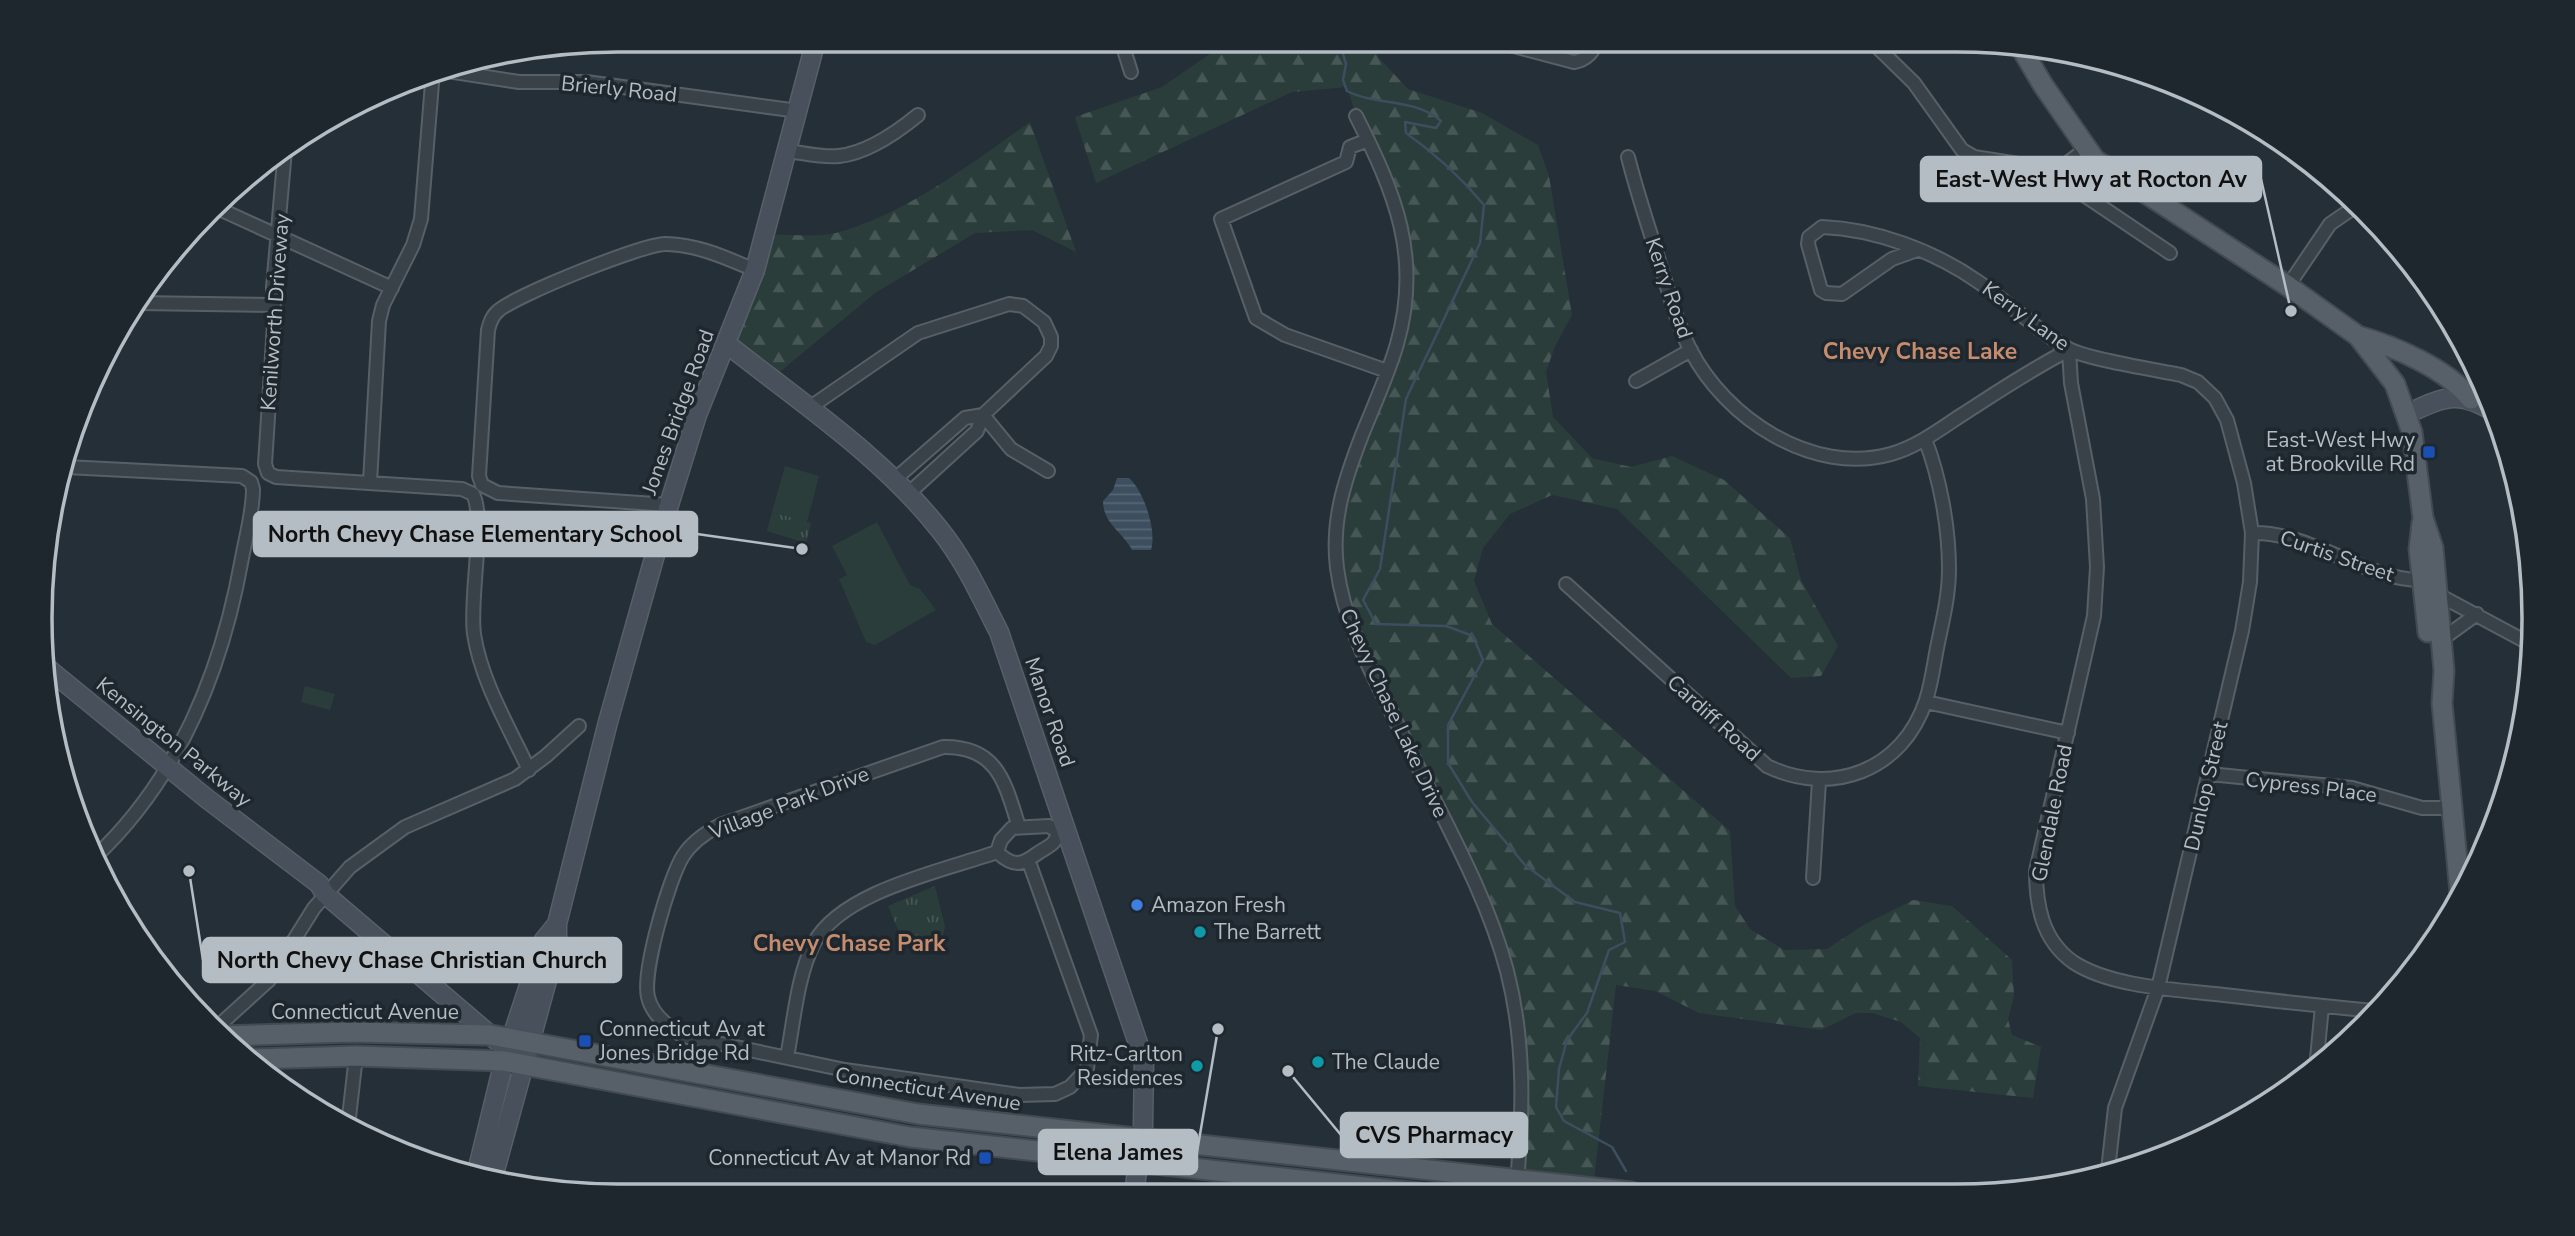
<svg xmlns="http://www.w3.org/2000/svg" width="2575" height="1236" font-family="'Nunito Sans',sans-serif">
<defs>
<pattern id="forest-firs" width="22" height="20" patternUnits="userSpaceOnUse" patternTransform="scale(1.75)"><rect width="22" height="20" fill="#2a3d3b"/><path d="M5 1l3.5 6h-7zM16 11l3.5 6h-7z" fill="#465756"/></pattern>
<pattern id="park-tufts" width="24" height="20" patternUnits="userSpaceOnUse" patternTransform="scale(1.75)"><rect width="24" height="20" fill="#2a3d3b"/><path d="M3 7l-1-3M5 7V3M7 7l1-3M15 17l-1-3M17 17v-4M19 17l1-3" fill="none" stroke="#465756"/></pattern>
<pattern id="water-rules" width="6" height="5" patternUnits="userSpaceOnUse" patternTransform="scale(1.75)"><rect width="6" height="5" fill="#3d4e5f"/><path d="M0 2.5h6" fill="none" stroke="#576674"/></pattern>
</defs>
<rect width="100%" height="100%" fill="#252f38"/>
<path fill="#2a3d3b" d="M785,466L819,476L807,522L772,512Z
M877,522L910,585L920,589L936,610L875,645L866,642L839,579L847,575L832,546Z
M305,686L335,694L330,710L301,702Z"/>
<path fill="url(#forest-firs)" d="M1230,40H1368L1380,59L1408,89L1482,113L1538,145L1549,176L1572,315L1555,346L1546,372L1553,417L1592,458L1631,467L1672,456L1724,480L1790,538L1801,580L1838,646L1821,676L1791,678L1617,509L1552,495L1510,514L1483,548L1474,581L1492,624L1730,831L1735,906L1750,929L1784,950L1827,949L1865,924L1913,900L1952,906L2012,960L2014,996L2008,1019L2012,1035L2041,1047L2033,1098L1918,1086L1920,1038L1901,1022L1872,1013H1856L1821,1030L1699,1013L1655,991L1616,985L1593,1189L1517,1178V1026L1493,930L1345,610L1335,522L1404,317L1403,230L1356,116L1347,87L1292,92L1096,183L1075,117L1162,87Z
M1030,122L1076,252L1032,230L975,233L875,293L771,379L727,344L765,235C788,234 818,238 840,232C909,212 972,163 1030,122Z"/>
<path fill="url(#park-tufts)" d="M772,512L811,523L806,543L767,531Z
M935,886L945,927L943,935L919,949L905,946L888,906Z"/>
<path fill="url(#water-rules)" d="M1117,478H1129C1144,491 1157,531 1151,550H1132C1123,532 1103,524 1103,501L1113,490Z"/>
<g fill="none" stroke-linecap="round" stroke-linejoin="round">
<path stroke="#3d4e5f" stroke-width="2.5" d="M1339,40L1346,64L1343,80L1347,91C1376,106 1416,98 1441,121L1436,128L1405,122L1406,133C1437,155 1460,176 1484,205L1480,243L1406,399L1380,569L1363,600L1376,624L1446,626L1473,636L1483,660L1448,725V763L1472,802L1525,865L1575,902L1620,913L1625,942L1609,950L1587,1013L1567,1040L1559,1069L1556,1107L1564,1121L1612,1147L1626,1171"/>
<g stroke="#575f67" stroke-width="16">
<path id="street" d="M1121,40L1131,72
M1491,40L1574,62C1586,60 1594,52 1597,40
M1870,40L1914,83L1962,150L1974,157L2031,166L2053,174L2086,149
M441,70L519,82H586L798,111
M1356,116C1395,193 1422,257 1397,344C1388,375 1374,405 1362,435C1345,479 1331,520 1337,568C1345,631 1379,685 1406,742C1441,816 1486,891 1507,971C1526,1044 1523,1118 1516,1193
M1368,140L1350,147L1346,162L1221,219L1256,318L1285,335L1387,371
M285,150L273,287L274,324L265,464L268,473L276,477L462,489L473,494C486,520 469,598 474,634C481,681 509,727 529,770
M788,151C804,153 823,158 839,156C867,153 896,133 918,115
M1628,157C1637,193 1649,228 1660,264C1669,292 1676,322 1690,349C1725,418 1812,476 1891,454C1916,447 1939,430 1960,416C1996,393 2031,369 2069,350L2071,383L2093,499L2097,567L2094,616L2036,871C2036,905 2042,940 2073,962C2110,987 2180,990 2224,995C2274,1001 2324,1006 2374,1011
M2053,174L2170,253
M215,207L392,288
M1917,250L1892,259L1842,294L1826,293L1821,290L1808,244L1809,237L1822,227C1875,229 1934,251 1977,281C2008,302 2035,329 2067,348C2084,359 2157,370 2181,375L2198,382L2215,398L2227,420L2244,483L2252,533L2250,582L2242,631L2158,988L2115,1108L2108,1170
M2288,286L2330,224L2359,204
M137,303L274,305
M1636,381L1691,350
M809,408L918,333L1009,304L1023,306L1044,322L1051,337V346L1046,356L983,415L977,431L908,494
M983,415L1011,449L1048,471
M66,467L242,476L251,482L253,489C253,512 246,536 242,558C222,670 179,778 95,857
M894,480L965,418L983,415
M370,482L379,321L383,305L413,245L421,219L433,71
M669,505L498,493L482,485L479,476L488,330C490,322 492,316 498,311C514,296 647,242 667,244C699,245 726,258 755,270
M2252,533C2310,531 2367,581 2422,580
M1566,584L1767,766C1831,797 1903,771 1926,700C1932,682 1934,662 1938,643C1943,619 1949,595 1949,569C1949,527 1940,478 1925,439
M2437,594L2532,645
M2441,640L2477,614
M1926,702L2068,733
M2209,774L2352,788L2422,808H2452
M1019,827C1005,783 998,746 943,747L720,825C705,833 692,842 683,856C669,878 642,972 648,997C652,1015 668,1027 683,1036L845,1070L1019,1095L1055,1094L1070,1087L1087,1069L1091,1035L1029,862
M997,852L1001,840L1012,828L1049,826L1058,832L1066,830
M997,852C1014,868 1022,865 1038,853C1048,846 1056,845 1058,832
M1813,878L1819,781
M214,1030L269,980L314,908L350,867L405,827L515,779L546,756L579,726
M787,1057C794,1021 797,976 814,943C842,891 943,871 997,852
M2316,1069L2322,1006
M348,1126L356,1056"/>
</g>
<g stroke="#575f67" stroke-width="21">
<path id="secondary" d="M727,344C800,402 882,456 940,530C965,561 981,597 999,632L1144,1061L1143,1126L1134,1194
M2407,414C2444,397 2458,389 2496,413
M46,667L206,798L319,884L325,894L524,1064
M476,1176L504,1061L544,940L557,924
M492,1181L557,944V924L608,722L669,505L697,415L755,270L816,40"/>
</g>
<g stroke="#424a52" stroke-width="23">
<path id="primary" d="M2020,46L2043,85L2095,160L2288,286L2358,336L2395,384L2412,432L2423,518L2433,548L2444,671L2442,703L2460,892
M2358,336C2394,346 2447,369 2471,399
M2422,523L2419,549L2428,632
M221,1036L351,1032L491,1035L918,1114L1631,1192
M250,1059L356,1056L504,1061L910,1137L1419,1193"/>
</g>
<use href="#street" stroke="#394149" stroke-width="12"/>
<use href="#secondary" stroke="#47505b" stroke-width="18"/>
<use href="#primary" stroke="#576069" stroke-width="19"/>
</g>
<g fill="#1a4fb4" stroke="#1e262e" stroke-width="2.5">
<rect x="2422" y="445" width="14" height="14" rx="3.5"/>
<rect x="578" y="1034" width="14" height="14" rx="3.5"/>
<rect x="978" y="1151" width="14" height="14" rx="3.5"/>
</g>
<circle fill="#3f7fe0" stroke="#1e262e" stroke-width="2.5" cx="1137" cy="905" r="7"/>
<g fill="#0f9aa8" stroke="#1e262e" stroke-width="2.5">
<circle cx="1200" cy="932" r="7"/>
<circle cx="1318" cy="1062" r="7"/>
<circle cx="1197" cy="1066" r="7"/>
</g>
<g text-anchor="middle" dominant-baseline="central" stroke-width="7" stroke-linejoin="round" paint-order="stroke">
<g font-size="21" fill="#b4bcc4" stroke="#1e262e">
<text transform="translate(619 89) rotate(6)">Brierly Road</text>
<text transform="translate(1669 288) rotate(71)">Kerry Road</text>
<text transform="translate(275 312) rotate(-86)">Kenilworth Driveway</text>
<text transform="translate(2026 316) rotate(36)">Kerry Lane</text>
<text transform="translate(678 412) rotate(-70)">Jones Bridge Road</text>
<text transform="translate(2337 556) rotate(19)">Curtis Street</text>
<text transform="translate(1050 712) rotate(71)">Manor Road</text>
<text transform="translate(1394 713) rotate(65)">Chevy Chase Lake Drive</text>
<text transform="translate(1714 718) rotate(42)">Cardiff Road</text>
<text transform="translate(174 742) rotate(39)">Kensington Parkway</text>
<text transform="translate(2206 786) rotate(-77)">Dunlop Street</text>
<text transform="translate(2311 787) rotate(7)">Cypress Place</text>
<text transform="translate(789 803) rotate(-21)">Village Park Drive</text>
<text transform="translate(2052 813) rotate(-79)">Glendale Road</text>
<text x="365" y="1012">Connecticut Avenue</text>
<text transform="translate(928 1089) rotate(9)">Connecticut Avenue</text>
</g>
<g font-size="21" fill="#b4bcc4" stroke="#1e262e" text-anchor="start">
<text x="2415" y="440" text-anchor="end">East-West Hwy<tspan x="2415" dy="24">at Brookville Rd</tspan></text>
<text x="1151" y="905">Amazon Fresh</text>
<text x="1214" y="932">The Barrett</text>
<text x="599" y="1029">Connecticut Av at<tspan x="599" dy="24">Jones Bridge Rd</tspan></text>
<text x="1183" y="1054" text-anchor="end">Ritz-Carlton<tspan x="1183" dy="24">Residences</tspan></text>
<text x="1332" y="1062">The Claude</text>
<text x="971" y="1158" text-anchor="end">Connecticut Av at Manor Rd</text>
</g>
<g font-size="23" font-weight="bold" fill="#c68c6e" stroke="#1e262e">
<text x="1920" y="351">Chevy Chase Lake</text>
<text x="849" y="943">Chevy Chase Park</text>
</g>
</g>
<path d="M0 0H2575V1236H0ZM618 52H1956A566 566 0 0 1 2522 618V618A566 566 0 0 1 1956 1184H618A566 566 0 0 1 52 618V618A566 566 0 0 1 618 52Z" fill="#1e262e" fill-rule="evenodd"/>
<path fill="none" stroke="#b4bcc4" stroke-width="3.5" d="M618 52H1956A566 566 0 0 1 2522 618V618A566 566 0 0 1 1956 1184H618A566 566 0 0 1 52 618V618A566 566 0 0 1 618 52Z"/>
<path fill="none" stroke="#b4bcc4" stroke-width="2.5" d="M2291 311L2261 179M802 549L697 534M189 871L203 960M1288 1071L1341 1135M1218 1029L1197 1152"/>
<g fill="#b4bcc4" stroke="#1e262e" stroke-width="2.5">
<circle cx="2291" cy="311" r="7"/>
<circle cx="802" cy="549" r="7"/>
<circle cx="189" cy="871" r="7"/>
<circle cx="1288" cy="1071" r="7"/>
<circle cx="1218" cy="1029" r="7"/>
</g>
<g fill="#b4bcc4" stroke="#b4bcc4" stroke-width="2.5">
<rect x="1921" y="157" width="340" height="44" rx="7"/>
<rect x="254" y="512" width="443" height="44" rx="7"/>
<rect x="203" y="938" width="418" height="44" rx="7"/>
<rect x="1341" y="1113" width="186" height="44" rx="7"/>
<rect x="1039" y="1130" width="158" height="44" rx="7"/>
</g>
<g font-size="23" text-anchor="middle" font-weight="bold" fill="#111">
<text x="2091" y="187">East-West Hwy at Rocton Av</text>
<text x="475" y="542">North Chevy Chase Elementary School</text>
<text x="412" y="968">North Chevy Chase Christian Church</text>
<text x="1434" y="1143">CVS Pharmacy</text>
<text x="1118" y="1160">Elena James</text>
</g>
</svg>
